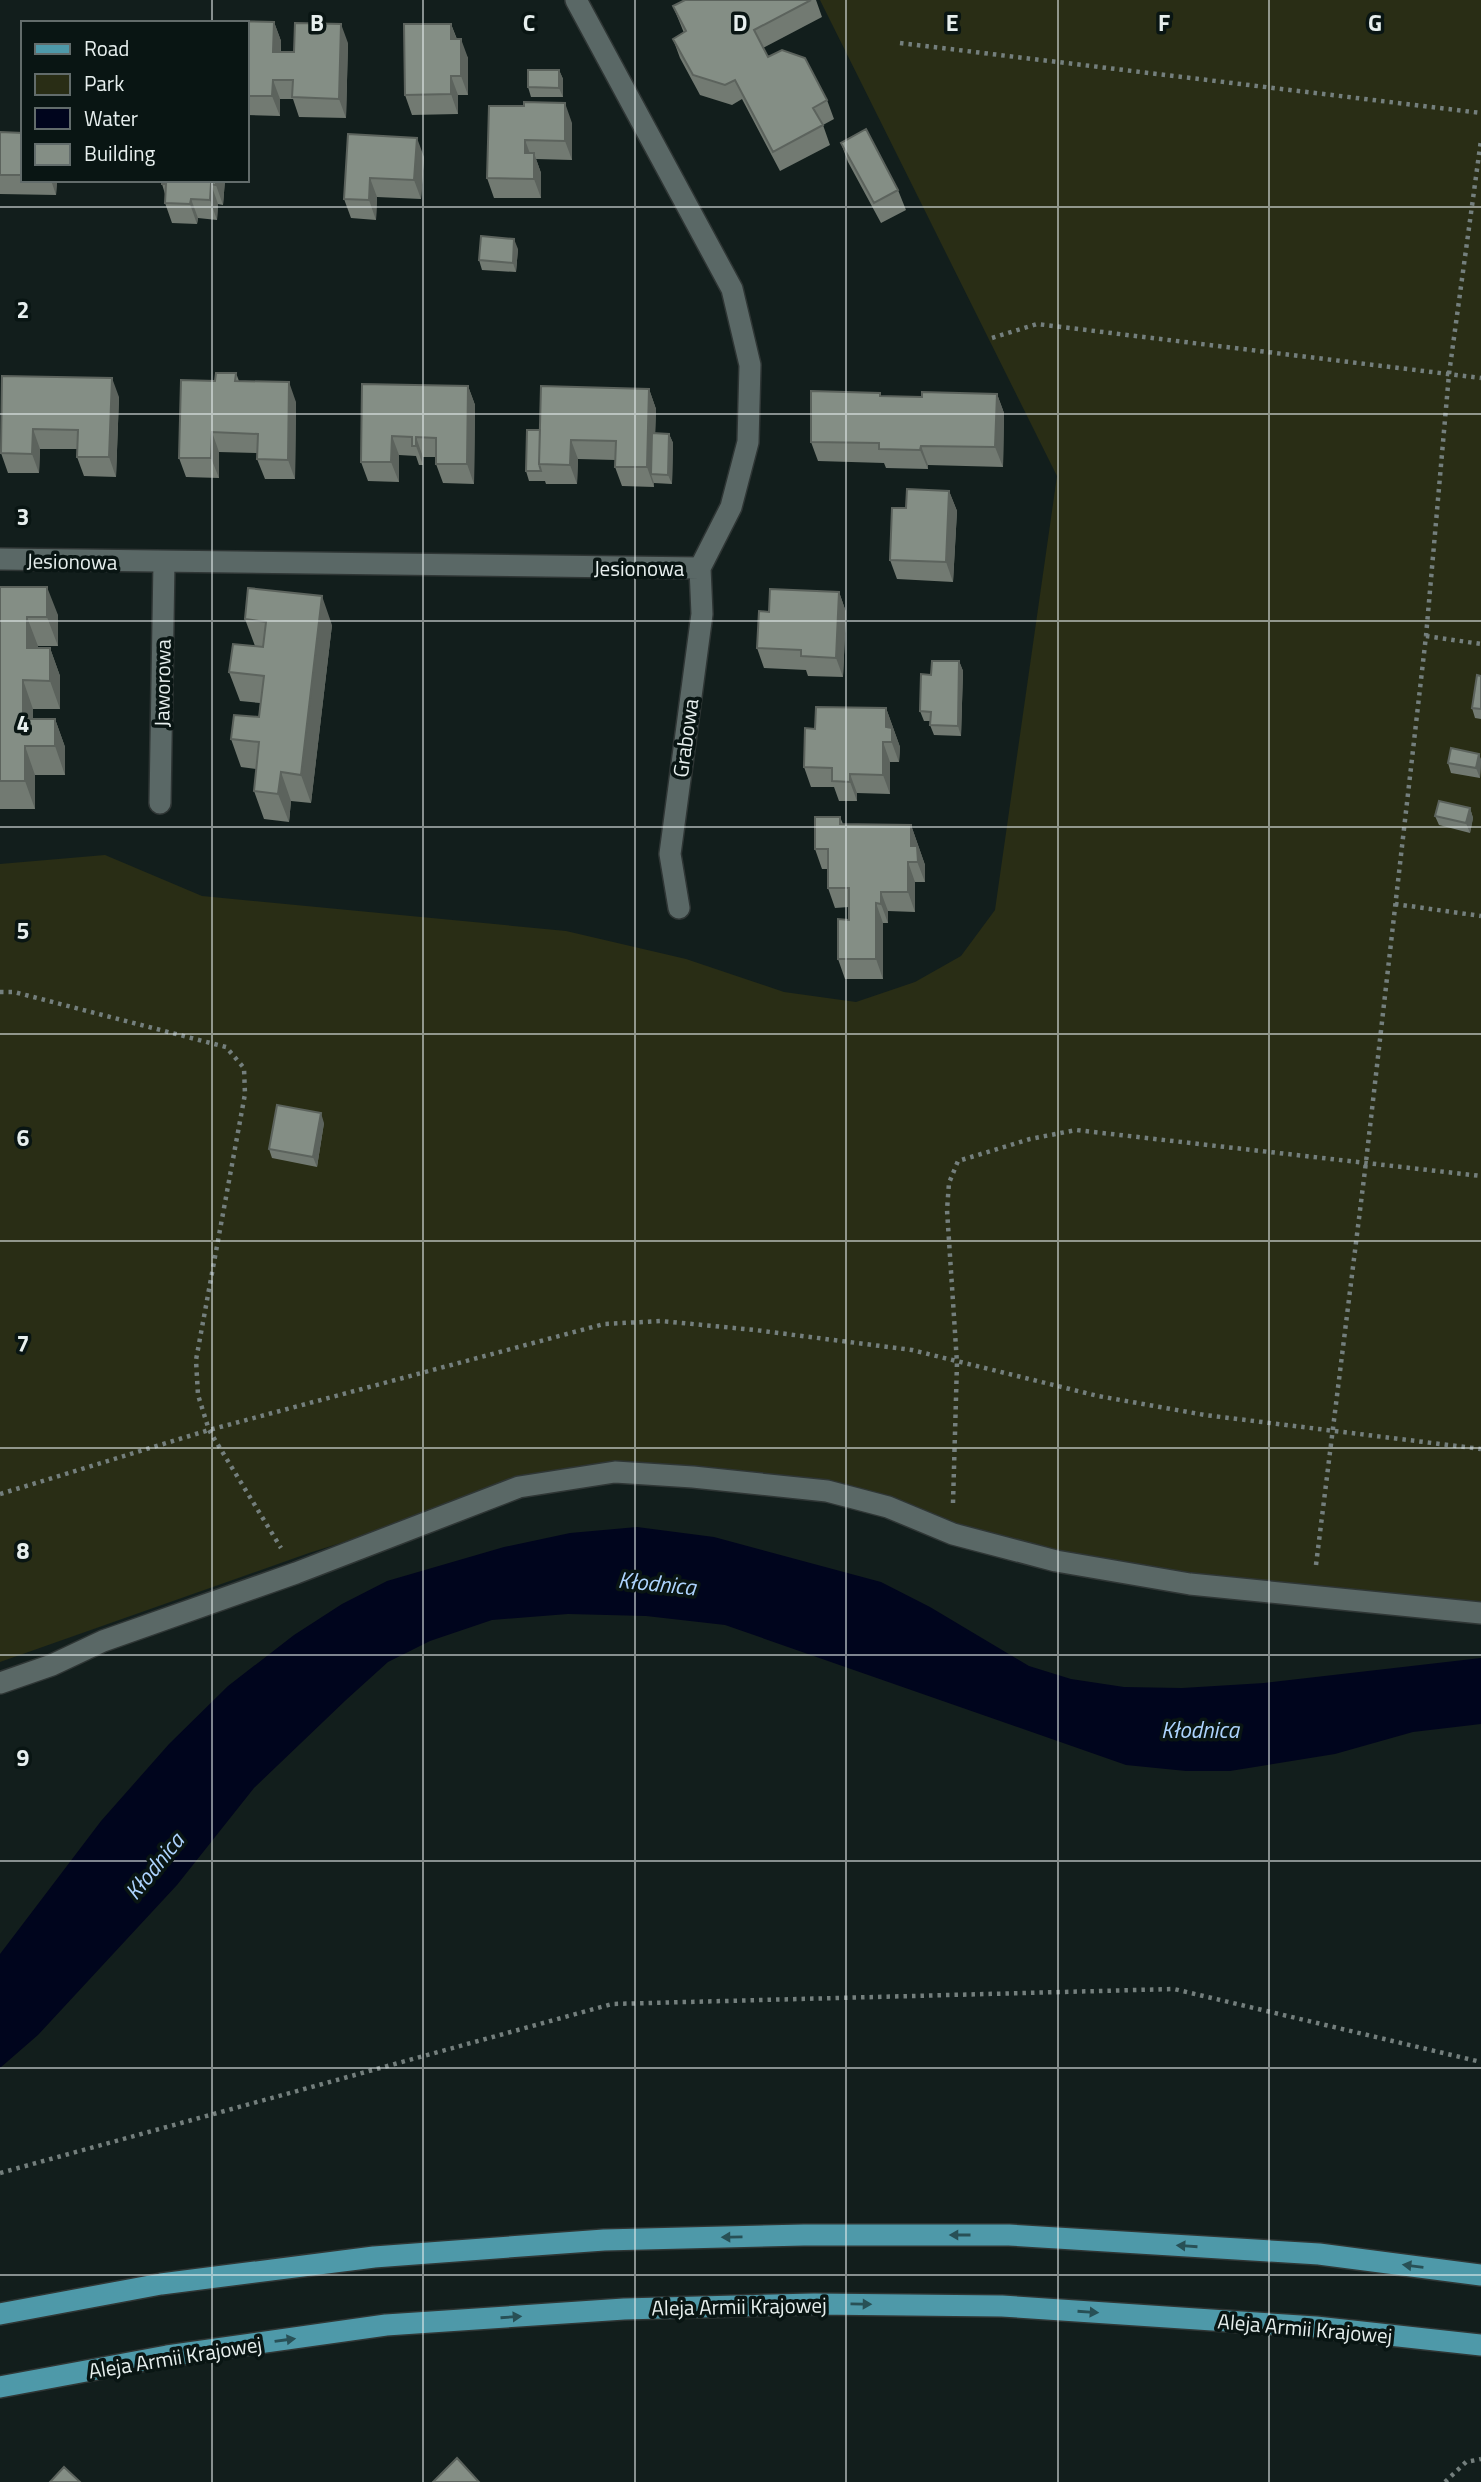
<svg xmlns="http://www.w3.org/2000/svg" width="1481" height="2482" font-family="'Titillium Web',sans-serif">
<rect width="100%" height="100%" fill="#121e1c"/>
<path fill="#292d15" d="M820,0H1481V1613L1056,1561L888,1507L693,1477L519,1487L309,1553L0,1662V864L105,855L202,896L566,931L686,959L784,992L856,1002L915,982L961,956L995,910L1057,476Z"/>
<path fill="#00051d" d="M637,1527L714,1537L881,1582L930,1607L1029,1666L1071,1679L1124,1687L1182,1688L1264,1683L1481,1658V1724L1413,1732L1335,1754L1230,1771H1186L1126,1765L725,1625L646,1616L568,1614L492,1620L430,1641L388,1662L346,1700L254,1788L177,1885L38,2035L0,2068V1954L101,1821L169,1744L228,1686L294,1635L342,1604L387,1581L504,1547L570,1533Z"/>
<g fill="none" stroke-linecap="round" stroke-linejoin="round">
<g stroke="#2f3635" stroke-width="24">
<path id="minor" d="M0,559L700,568L731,507L748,442L750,365L732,289L576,0
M160,803L164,562
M679,908L670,854L702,614L700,568
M0,1683L52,1665L103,1641L296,1573L519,1487L615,1472L693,1477L827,1491L888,1507L953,1534L1056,1561L1190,1584L1481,1613"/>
</g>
<g stroke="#2f3635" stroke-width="24">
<path id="major" d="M0,2314L161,2284L374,2257L604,2240L804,2235H1009L1319,2254L1481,2275
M0,2387L167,2356L386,2325L624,2309L814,2304L1002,2306L1316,2327L1481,2345"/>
</g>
<path stroke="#747f7d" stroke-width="4.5" stroke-dasharray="3.5 5" stroke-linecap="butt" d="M900,43L1481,113
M992,338L1037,324L1481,378
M1426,636L1481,644
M1395,904L1481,916
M0,992H14L226,1047L244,1068L245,1094L196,1360L198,1395L209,1430L281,1548
M0,1494L209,1430L604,1324L661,1321L755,1330L912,1350L1098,1396L1205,1415L1481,1449
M953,1503L957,1363L947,1210L949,1183L958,1161L1030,1139L1076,1130L1481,1176
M1316,1565L1366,1162L1426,636L1449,374L1481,140
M0,2173L612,2004L1174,1989L1481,2062
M1445,2482L1466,2462L1481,2459"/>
<use href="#minor" stroke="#5a6866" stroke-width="21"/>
<use href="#major" stroke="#4e99a9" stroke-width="21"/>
</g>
<path fill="#727a72" d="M685,0H816L822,17L763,48L768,57L827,100L834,119L823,125L830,145L780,171L742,99L732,105L700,95L680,58L673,39L684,33L673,6Z
M274,22L281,41V52H294L348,43L346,118L299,117L293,99H280V116L247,115V23Z
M451,24L457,39L468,58V95H458V114L412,115L405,95Z
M559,70L563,79V97H531L528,87Z
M489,106L572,123V160L536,159L541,173V198H494L487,178Z
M0,132L23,133V180H57L56,195L0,194Z
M348,134L424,157L421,199L377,197L376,220L351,218L344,199Z
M841,143L898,190L906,210L881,223L848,162Z
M162,180H225L223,205L218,204L217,220L198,218L197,224L172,223L165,203V194L162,184Z
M518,249L516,272L482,270L479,260Z
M236,373L239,381L296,402L295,479H265L257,459L258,453L219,452V478L186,477L179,458L215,381Z
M2,376L119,397L116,477L84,476L77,457V449H40L39,473H8L1,453Z
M362,384L468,386L475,405L474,484L443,483L436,464V457H423V465H419L416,456L399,455V482L368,481L361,462Z
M649,389L656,409L655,433L669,434L673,443L672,484L654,483V487L622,486L615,467V460L578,459L577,484H546L545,481H529L526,471L540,430Z
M997,394L1004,413L1003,467L928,465V469L886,468L884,463L818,461L811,442L881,396L922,397Z
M949,491L957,511L953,582L897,579L890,560L906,508Z
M0,587L58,615V646H38V648H50L60,676V709H33V719H55L65,747V775H35V809H0Z
M839,592L846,612L843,677L808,676L806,670L764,668L757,648L769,612Z
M245,619L332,625L311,803L291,801L289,822L264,819L254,791L256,769L241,767L231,739L259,717L260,703L240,701L229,672L255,646Z
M959,661L963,671L961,736L934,735L930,725V721H924L920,711L931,675Z
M1481,676V719L1475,718L1472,708Z
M886,708L900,747L899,762H890V794L857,793V801H839L834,787H811L804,767L815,729Z
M1479,754L1481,760L1480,778L1451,773L1448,763Z
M1470,808L1473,818L1470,833L1439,825L1435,816Z
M840,817L843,824L911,825L925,865V882H915V912L888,911V923H883V979H845L838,959L849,920V907L835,908L828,888V869H822L815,849Z
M324,1123L317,1167L272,1158L269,1149Z"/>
<path fill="#5c635d" d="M274,22L281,41L280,71L273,52Z
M341,24L348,43L346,118L339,99Z
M451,24L458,43L451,39Z
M461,39L468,58V95L461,76Z
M559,70L563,79V97L559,88Z
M451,76L458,95V114L451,94Z
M273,80L280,99V116L272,96Z
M565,103L572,123V160L565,141Z
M417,138L424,157L421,199L414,180Z
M525,140L532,159L525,153Z
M534,153L541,173V198L534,179Z
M370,178L377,197L376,220L369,200Z
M51,180H57L56,195Z
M216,180H225L223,205L216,185Z
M211,184L218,204L217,220L210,200Z
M191,199L198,218L197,224L190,204Z
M514,239L518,249L516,272L513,263Z
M112,378L119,397L116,477L109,457Z
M289,382L296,402L295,479L288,460Z
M468,386L475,405L474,484L467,464Z
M649,389L656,409L654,474H651L654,483V487L647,467Z
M997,394L1004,413L1003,467L995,447Z
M33,429L40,449L39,473L32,454Z
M212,432L219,452V478L211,458Z
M669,434L673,443L672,484L668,475Z
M392,436L399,455V482L391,462Z
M416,437L423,457V465L416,446Z
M571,440L578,459L577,484L570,465Z
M921,446L928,465V469L920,450Z
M949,491L957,511L953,582L946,562Z
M47,587L58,615V646L47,617Z
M839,592L846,612L843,677L836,658Z
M322,596L332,625L311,803L301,775Z
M27,617L38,646V676L27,648Z
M50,648L60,676V709L50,681Z
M959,661L963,671L961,736L958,726Z
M23,680L33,709V747L23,719Z
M886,708L900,747L899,762L886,727Z
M55,719L65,747V775L55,746Z
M883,742L890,762V794L883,775Z
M25,746L35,775V809L25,781Z
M1479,754L1481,760L1480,778L1476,768Z
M281,772L291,801L289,822L278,794Z
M850,774L857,793V801L850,782Z
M1470,808L1473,818L1470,833L1466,823Z
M911,825L925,865V882L911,846Z
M908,862L915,882V912L908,892Z
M881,892L888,911V923L881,904Z
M876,903L883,923V979L876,959Z
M321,1113L324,1123L317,1167L313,1157Z"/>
<path fill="#848e85" stroke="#5c635d" stroke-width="2" d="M685,0H811L754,30L768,57L782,50L805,58L827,100L813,108L823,125L773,152L735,80L725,85L693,75L673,39L686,31L673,6Z
M228,21L274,22L273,52H294L295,23L341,24L339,99L292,97L293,80H273L272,96H247V23H228Z
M404,24H451V39H461V76H451V94L405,95Z
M528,70H559V88L528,87Z
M524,102L565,103V141L525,140V153H534V179L487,178L489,106H524Z
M866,129L898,190L874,203L841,143Z
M0,132L23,133V175H0Z
M348,134L417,138L414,180L370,178L369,200L344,199Z
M162,180H216V185L211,184L210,200L191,199L190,204L165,203L166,184H162Z
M481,236L514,239L513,263L479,260Z
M216,373H236L235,381L289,382L288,460L257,459L258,434L212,432L211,458H179L181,380L215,381Z
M2,376L112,378L109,457H77L78,430L33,429L32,454L1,453Z
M362,384L468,386L467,464H436V438L416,437V446H412V437L392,436L391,462H361Z
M541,386L649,389L647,467H615L616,441L571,440L570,465L539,464Z
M811,391L880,393V396L922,397V392L997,394L995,447L921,446L920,450L879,449V443L811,442Z
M527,430H540L539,464L541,471H526Z
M652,433L669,434L668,475L651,474Z
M907,489L949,491L946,562L890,560L892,508H906Z
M0,587H47V617H27V648H50V681L23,680V719H55V746H25V781H0Z
M248,588L322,596L301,775L281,772L278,794L254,791L259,742L231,739L234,715L259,717L264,676L229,672L233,644L263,647L266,622L245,619Z
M770,589L839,592L836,658L801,656V650L757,648L759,611L769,612Z
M932,661H959L958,726L930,725L931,712L920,711L921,674L931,675Z
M1477,675L1481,676V709L1472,708Z
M816,707L886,708V727L892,728V742H883V775L850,774V782L832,781V768L804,767L805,728L815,729Z
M1451,748L1479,754L1476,768L1448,763Z
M1439,801L1470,808L1466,823L1435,816Z
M815,817H840V824L911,825V846H917L918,862H908V892H881V904L876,903V959H838V919L849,920V888H828V849H815Z
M277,1105L321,1113L313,1157L269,1149Z
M457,2458L479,2482H433Z
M64,2467L80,2482H50Z"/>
<defs><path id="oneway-solid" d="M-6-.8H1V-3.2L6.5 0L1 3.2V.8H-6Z" transform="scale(1.75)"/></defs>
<g fill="#285056">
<use href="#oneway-solid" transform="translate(960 2235) rotate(-180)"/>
<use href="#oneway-solid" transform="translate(732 2237) rotate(179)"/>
<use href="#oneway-solid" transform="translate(1187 2246) rotate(-176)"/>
<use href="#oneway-solid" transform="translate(1413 2266) rotate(-173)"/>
<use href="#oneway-solid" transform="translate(861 2304) rotate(1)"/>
<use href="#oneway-solid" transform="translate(1088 2312) rotate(4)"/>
<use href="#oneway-solid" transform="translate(511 2317) rotate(-4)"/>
<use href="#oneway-solid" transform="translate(285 2340) rotate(-8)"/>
</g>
<path fill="none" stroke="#e7efee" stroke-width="2" stroke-opacity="0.55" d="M212,0V23M423,0V2482M635,0V2482M846,0V2482M1058,0V2482M1269,0V2482M212,180V2482M0,207H1481M0,414H1481M0,621H1481M0,827H1481M0,1034H1481M0,1241H1481M0,1448H1481M0,1655H1481M0,1861H1481M0,2068H1481M0,2275H1481"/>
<g text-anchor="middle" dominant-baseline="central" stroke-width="7" stroke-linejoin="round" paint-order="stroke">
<g font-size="21" fill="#e7efee" stroke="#091513">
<text transform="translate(72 561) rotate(1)">Jesionowa</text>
<text x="639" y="568">Jesionowa</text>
<text transform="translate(162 683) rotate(-89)">Jaworowa</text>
<text transform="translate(685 738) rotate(-82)">Grabowa</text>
<text transform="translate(739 2306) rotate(-1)">Aleja Armii Krajowej</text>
<text transform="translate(1305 2328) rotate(5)">Aleja Armii Krajowej</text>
<text transform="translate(175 2357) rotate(-9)">Aleja Armii Krajowej</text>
</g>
<g font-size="23" font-style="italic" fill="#add3fd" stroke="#091513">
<text transform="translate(657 1583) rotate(6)">Kłodnica</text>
<text x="1200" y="1729">Kłodnica</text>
<text transform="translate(154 1866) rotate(-51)">Kłodnica</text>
</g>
</g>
<g font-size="23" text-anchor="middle" font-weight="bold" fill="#e7efee" stroke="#091513" stroke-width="7" stroke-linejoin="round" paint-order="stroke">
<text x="317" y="31">B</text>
<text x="529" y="31">C</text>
<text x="740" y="31">D</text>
<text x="952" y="31">E</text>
<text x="1164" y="31">F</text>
<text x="1375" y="31">G</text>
<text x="23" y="318">2</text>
<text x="23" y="525">3</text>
<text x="23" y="732">4</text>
<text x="23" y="939">5</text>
<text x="23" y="1146">6</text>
<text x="23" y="1352">7</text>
<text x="23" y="1559">8</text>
<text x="23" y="1766">9</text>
</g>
<rect x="21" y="21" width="228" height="161" fill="#091513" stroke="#626c6b" stroke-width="2"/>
<rect x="35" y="44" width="35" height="10" fill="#4e99a9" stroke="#626c6b" stroke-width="2"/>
<text x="84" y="56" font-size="21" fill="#e7efee">Road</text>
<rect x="35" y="74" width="35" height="21" fill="#292d15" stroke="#626c6b" stroke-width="2"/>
<text x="84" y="91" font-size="21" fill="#e7efee">Park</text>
<rect x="35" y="108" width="35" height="21" fill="#00051d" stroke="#626c6b" stroke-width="2"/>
<text x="84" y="126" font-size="21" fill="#e7efee">Water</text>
<rect x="35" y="144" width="35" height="21" fill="#848e85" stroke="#626c6b" stroke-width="2"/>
<text x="84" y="161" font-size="21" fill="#e7efee">Building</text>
</svg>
